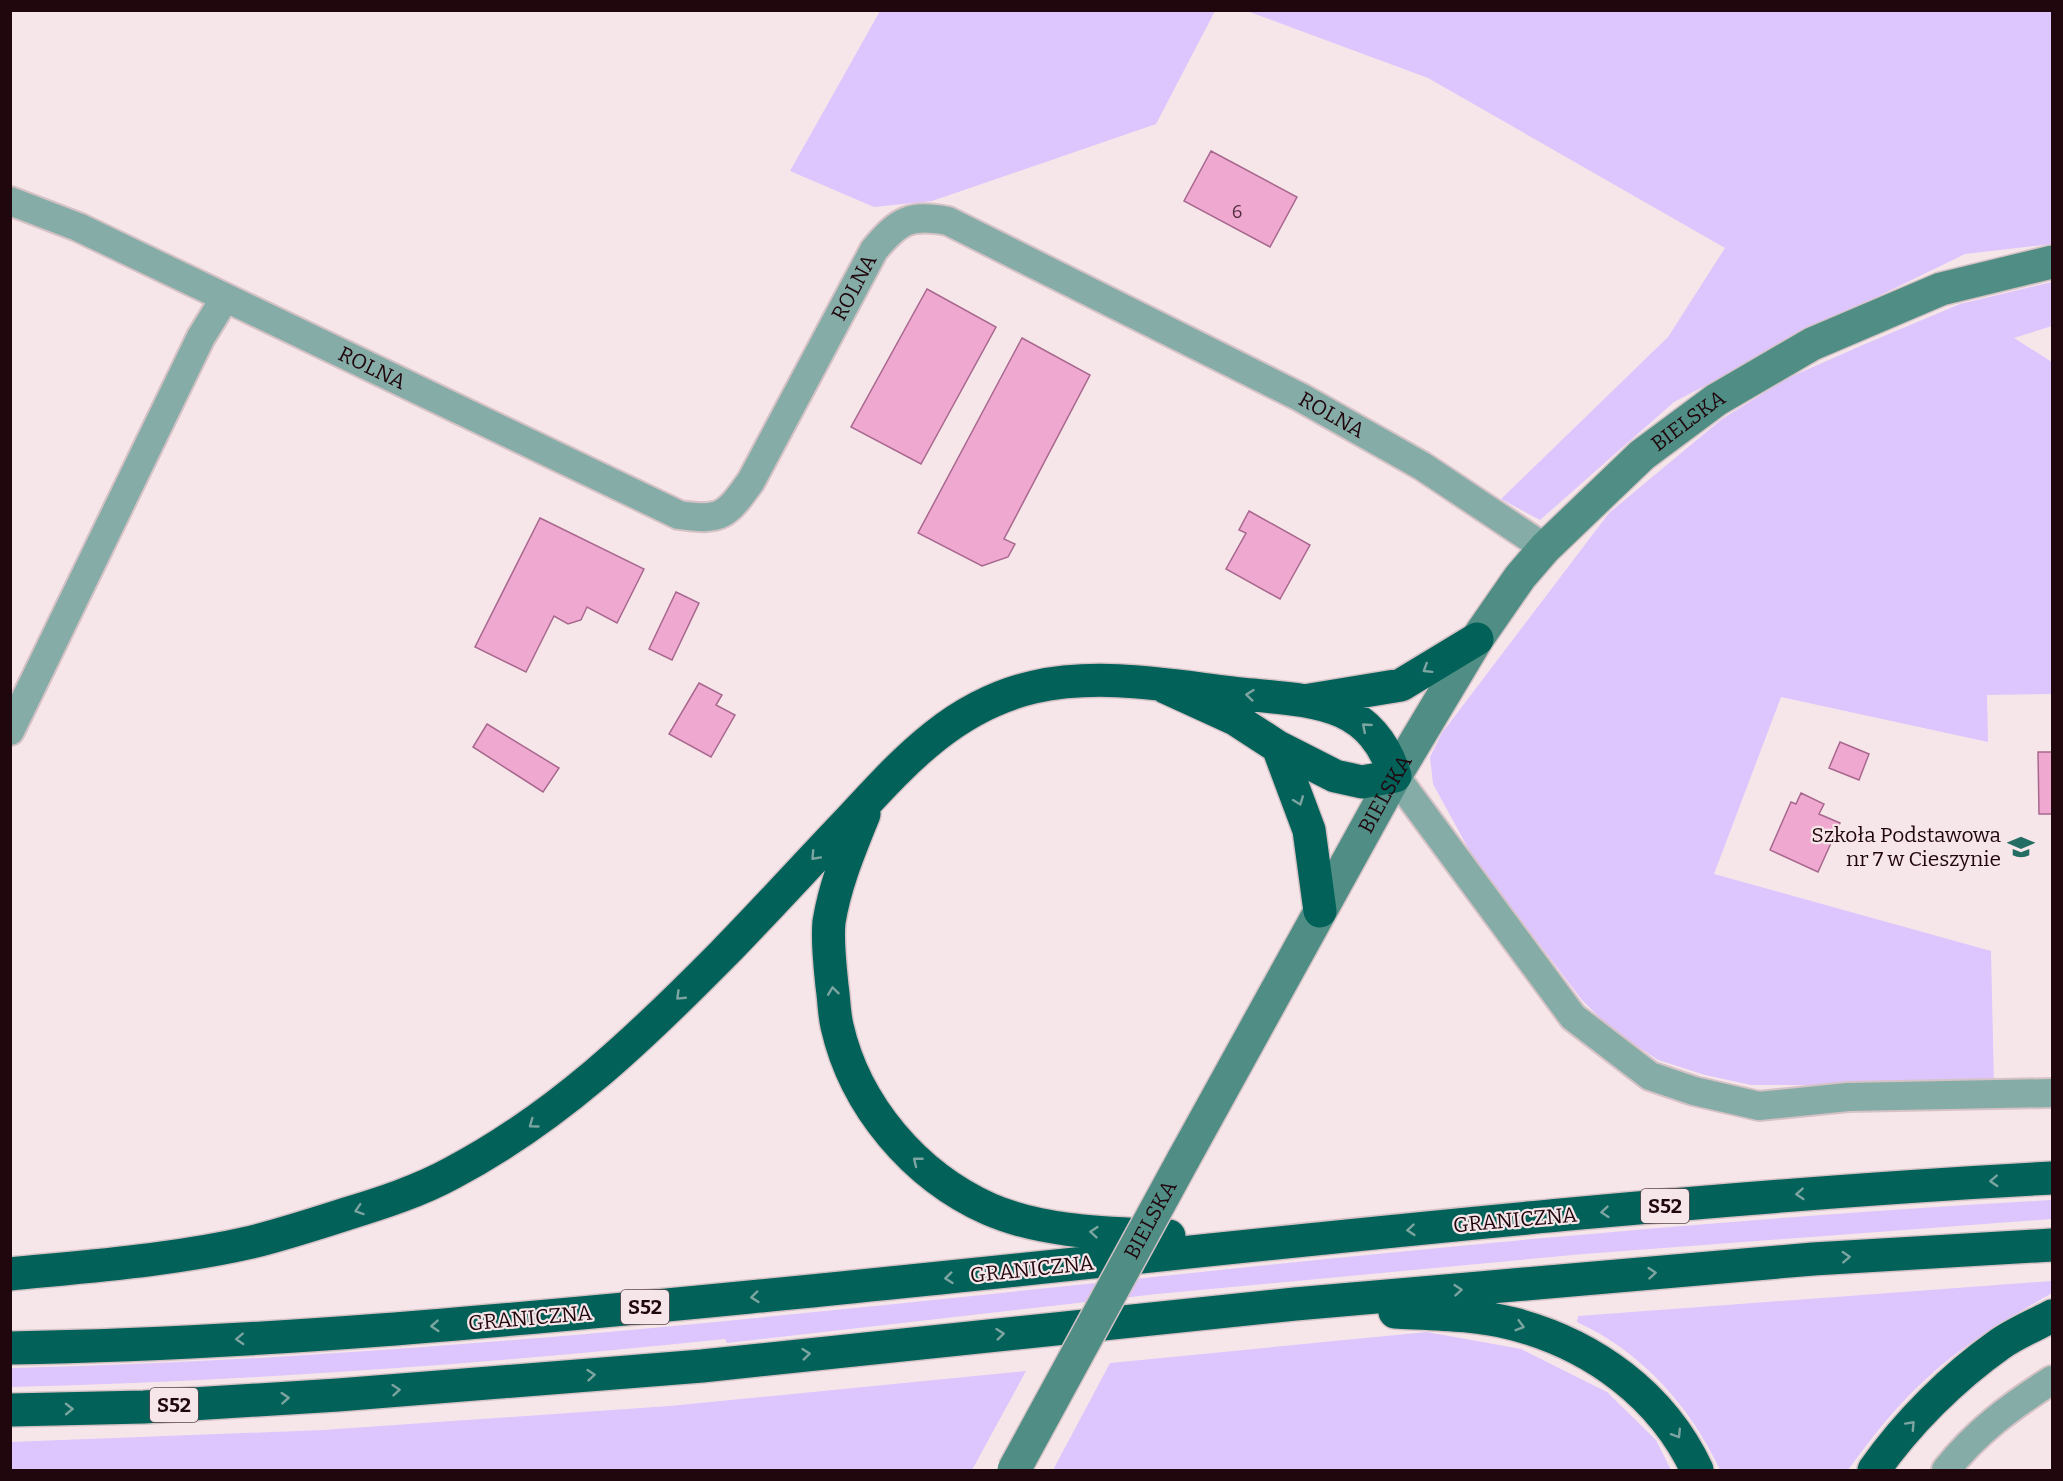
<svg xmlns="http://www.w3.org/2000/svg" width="2063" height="1481" font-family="Bitter,serif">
<rect width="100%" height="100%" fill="#f7e6e9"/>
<path fill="#ddc5fd" d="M880,11V10L1215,11L1156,124L932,201L874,207L790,171Z
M1247,11H2052V244L1965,254L1848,311L1674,402L1540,520L1501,499L1668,337L1725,248L1428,78Z
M2052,282V326L2014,338L2052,362V694L1987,695L1988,742L1781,697L1714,874L1991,951L1994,1086L1751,1085L1705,1075L1658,1060L1610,1028L1582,1000L1474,859L1433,784L1430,757L1442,733L1609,513L1722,419L1788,378L1865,344L1960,304Z
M2052,1200V1219L1584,1254L1157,1294L727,1343L725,1339C487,1364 249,1381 11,1387L10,1368C409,1359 805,1313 1201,1272C1484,1242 1768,1216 2052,1200Z
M2052,1281V1293C2009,1318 1963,1344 1926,1379C1897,1405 1871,1438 1848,1470H1720C1690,1406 1642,1352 1577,1322L1578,1316Z
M1427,1332L1521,1349L1607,1392L1656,1440L1671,1470H1053L1110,1363Z
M1026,1371L972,1470H11V1442L323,1430L669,1406Z"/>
<path fill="#efa8d0" stroke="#a8688e" stroke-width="1.5" d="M1211,151L1297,197L1270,247L1184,201Z
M927,289L996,327L921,464L851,427Z
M1022,338L1090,375L1004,539L1015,544L1008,557L982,566L918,533Z
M1249,511L1310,545L1280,599L1226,569L1246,533L1239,530Z
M540,518L644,569L617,623L587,607L581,620L568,624L554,616L526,672L475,647Z
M676,592L699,603L672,660L649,649Z
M699,683L722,695L716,705L735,715L711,757L669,734Z
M487,724L559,768L543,792L473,747Z
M1840,742L1869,754L1859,780L1829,768Z
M2038,752H2052V814H2039Z
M1801,793L1824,804L1819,814L1840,823L1818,872L1770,850L1791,802L1796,804Z"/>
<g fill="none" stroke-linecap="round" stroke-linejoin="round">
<g stroke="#d5c2c6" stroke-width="32">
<g id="minor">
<path id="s1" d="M10,201L78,227L679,515C722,521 726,516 751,481L874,250C899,220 910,214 948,221L1300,397L1422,466L1545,548"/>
<path d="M10,731L201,337L225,298"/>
<path d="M1395,776L1573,1017L1650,1076L1694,1091L1759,1106L1848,1097L2052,1093"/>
<path d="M1946,1470C1977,1431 2010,1407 2052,1380"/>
</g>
</g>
<g stroke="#d5c2c6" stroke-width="36">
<g id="secondary">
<path id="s2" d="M1183,1160L1395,776L1477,639L1520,577L1545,548L1642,455L1716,400L1812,344L1941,289L2052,262"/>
</g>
</g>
<g stroke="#d5c2c6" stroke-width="36">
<path id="motorway" d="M1310,700L1401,685L1477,639
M1278,747L1309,830L1320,911
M864,814C850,849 835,884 829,922C827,942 830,965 832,986C834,999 834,1013 837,1026C855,1106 915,1176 989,1209C1044,1233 1110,1233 1169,1236
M10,1274C91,1266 174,1260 252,1242C284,1234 315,1224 346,1214C382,1203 419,1191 452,1173C558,1117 640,1038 723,954C765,911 805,867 846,824C901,765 951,706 1034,687C1105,671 1181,688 1252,695C1318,701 1372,703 1395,776L1362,782L1335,776L1278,747L1235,719L1165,687
M1395,1312C1434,1314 1476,1314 1514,1324C1593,1345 1662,1395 1697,1470
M10,1348C258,1344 504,1321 750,1297C1184,1255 1617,1201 2052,1178
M10,1410L144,1407L338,1395L702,1366L1295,1304L1813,1259L2052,1245
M1874,1470C1907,1423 1952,1378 2000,1344C2016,1333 2035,1325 2052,1316"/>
</g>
<use href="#minor" stroke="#85aca6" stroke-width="28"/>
<use href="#secondary" stroke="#508e85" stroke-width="33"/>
<use href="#motorway" stroke="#026158" stroke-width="33"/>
<g stroke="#d5c2c6" stroke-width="36" stroke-linecap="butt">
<g id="secondary-bridge">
<path id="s3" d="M1014,1470L1183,1160"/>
</g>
</g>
<use href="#secondary-bridge" stroke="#508e85" stroke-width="33"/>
</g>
<defs><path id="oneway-chevron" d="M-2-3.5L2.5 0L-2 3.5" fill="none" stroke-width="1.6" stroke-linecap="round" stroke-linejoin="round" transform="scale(1.5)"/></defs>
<g stroke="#7ca4a0">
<use href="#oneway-chevron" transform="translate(1427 669) rotate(148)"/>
<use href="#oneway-chevron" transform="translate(1250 695) rotate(-174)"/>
<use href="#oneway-chevron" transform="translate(1366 727) rotate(-139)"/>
<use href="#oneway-chevron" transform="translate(1299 801) rotate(69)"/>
<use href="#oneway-chevron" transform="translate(815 856) rotate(133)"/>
<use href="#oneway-chevron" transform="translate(833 991) rotate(-97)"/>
<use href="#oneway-chevron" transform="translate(680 996) rotate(136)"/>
<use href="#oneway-chevron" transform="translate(533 1124) rotate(144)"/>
<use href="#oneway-chevron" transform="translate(917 1161) rotate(-141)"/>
<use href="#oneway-chevron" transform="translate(1994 1181) rotate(177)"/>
<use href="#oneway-chevron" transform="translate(1800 1194) rotate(176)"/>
<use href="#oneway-chevron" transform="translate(359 1210) rotate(162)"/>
<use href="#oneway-chevron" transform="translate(1605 1212) rotate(175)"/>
<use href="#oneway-chevron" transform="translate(1411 1230) rotate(175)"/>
<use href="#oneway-chevron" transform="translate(1094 1232) rotate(-175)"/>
<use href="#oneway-chevron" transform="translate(1846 1257) rotate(-3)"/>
<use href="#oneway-chevron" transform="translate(1652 1273) rotate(-5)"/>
<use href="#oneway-chevron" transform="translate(949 1278) rotate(174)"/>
<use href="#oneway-chevron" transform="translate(1458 1290) rotate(-5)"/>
<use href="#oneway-chevron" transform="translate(755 1297) rotate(174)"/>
<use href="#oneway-chevron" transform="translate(435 1326) rotate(176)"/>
<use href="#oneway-chevron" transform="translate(1520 1326) rotate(16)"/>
<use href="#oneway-chevron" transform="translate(1000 1334) rotate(-6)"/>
<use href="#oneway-chevron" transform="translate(240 1339) rotate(177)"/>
<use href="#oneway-chevron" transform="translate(806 1354) rotate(-6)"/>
<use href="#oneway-chevron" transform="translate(591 1375) rotate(-5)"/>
<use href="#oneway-chevron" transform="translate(396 1390) rotate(-5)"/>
<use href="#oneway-chevron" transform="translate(285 1398) rotate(-4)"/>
<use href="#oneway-chevron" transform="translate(69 1409) rotate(-1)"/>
<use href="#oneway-chevron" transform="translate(1911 1425) rotate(-47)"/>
<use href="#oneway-chevron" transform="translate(1677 1434) rotate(58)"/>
</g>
<defs>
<g id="school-bare" transform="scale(2.07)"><path d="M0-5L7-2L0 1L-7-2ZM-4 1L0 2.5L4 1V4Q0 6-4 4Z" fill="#246d64" stroke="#f7e6e9" stroke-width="2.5" paint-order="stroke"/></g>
</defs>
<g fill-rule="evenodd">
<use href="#school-bare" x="2021" y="847"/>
</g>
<g text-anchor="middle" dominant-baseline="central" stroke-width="4.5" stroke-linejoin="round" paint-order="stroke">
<g font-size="18" fill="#542e3e">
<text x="1237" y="212">6</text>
</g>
<g fill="#f7e6e9" stroke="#60494f" stroke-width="1.5">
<rect x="1641" y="1189" width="48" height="34" rx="4.5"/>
<rect x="621" y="1290" width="48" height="34" rx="4.5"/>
<rect x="150" y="1388" width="48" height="34" rx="4.5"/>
</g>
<g font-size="20" font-weight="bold" fill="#20060d">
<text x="1665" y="1206">S52</text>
<text x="645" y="1307">S52</text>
<text x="174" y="1405">S52</text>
</g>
<g font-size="21" fill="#20060d" stroke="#f7e6e9">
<text stroke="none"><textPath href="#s1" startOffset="1046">ROLNA</textPath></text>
<text stroke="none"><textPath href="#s1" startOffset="399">ROLNA</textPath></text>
<text stroke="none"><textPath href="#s1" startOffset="1604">ROLNA</textPath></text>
<text stroke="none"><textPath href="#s2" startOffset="904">BIELSKA</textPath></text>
<text stroke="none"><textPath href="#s2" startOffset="418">BIELSKA</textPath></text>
<text stroke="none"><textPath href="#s3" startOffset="285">BIELSKA</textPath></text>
<text transform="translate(1515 1220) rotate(-5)">GRANICZNA</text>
<text transform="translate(1032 1269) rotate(-6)">GRANICZNA</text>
<text transform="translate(530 1318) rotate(-5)">GRANICZNA</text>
</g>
<g font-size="21" fill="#20060d" stroke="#f7e6e9" text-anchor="end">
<text x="2001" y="835">Szkoła Podstawowa<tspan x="2001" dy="24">nr 7 w Cieszynie</tspan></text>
</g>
</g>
<rect width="2063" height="1481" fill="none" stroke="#20060d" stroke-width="24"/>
</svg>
